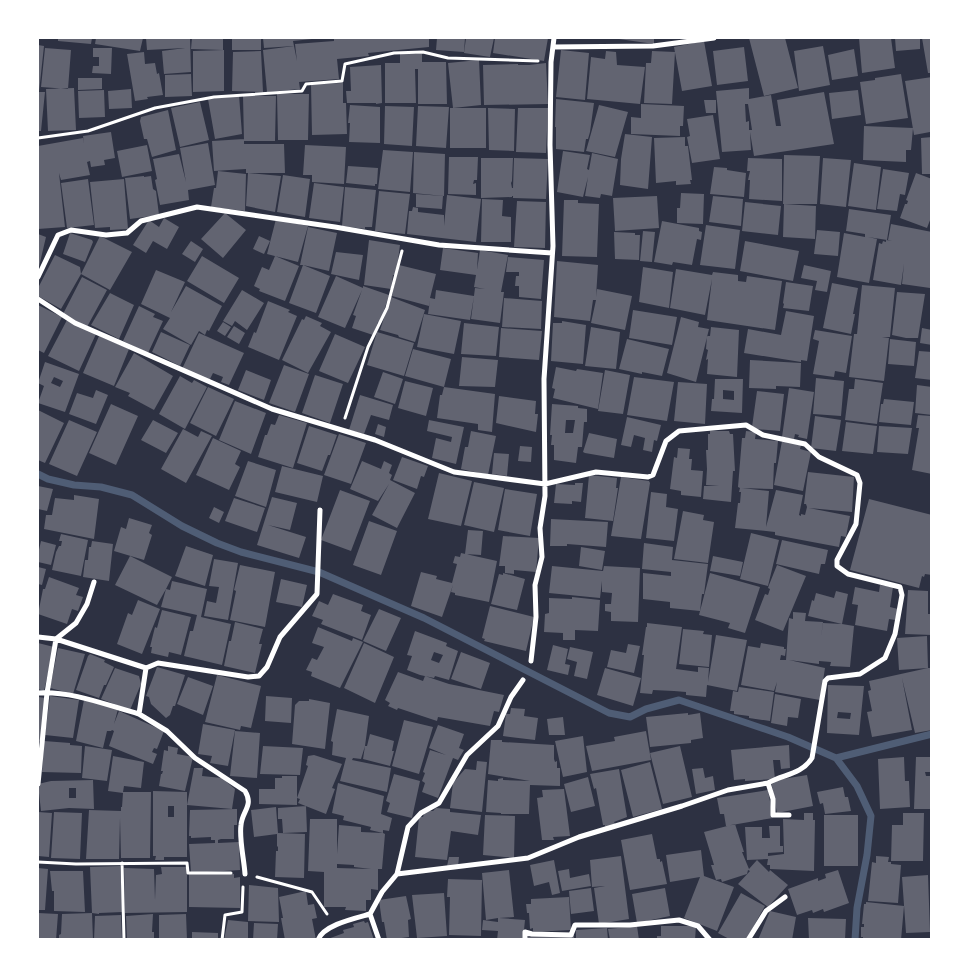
<svg xmlns="http://www.w3.org/2000/svg" width="969" height="977" font-family="'Noto Sans',sans-serif">
<rect width="100%" height="100%" fill="#2d3142"/>
<g fill="none" stroke-linecap="round" stroke-linejoin="round">
<path stroke="#4f5d75" stroke-width="7" d="M38,474L48,479L74,485L101,487L132,495L182,526L217,543L241,552L319,572L424,618L609,713L630,717L646,709L679,700L788,737L836,758L857,786L871,816L867,855L857,908L855,940
M836,758L932,734"/>
</g>
<path fill="#626471" fill-rule="evenodd" d="M58,38H92L91,44L58,41Z
M96,38H143L140,51L95,44Z
M146,38H190L191,72L164,74L162,51L185,48L147,50Z
M192,38H223V50L191,49Z
M232,38H261V50H232Z
M263,38H312V39L293,41L294,46L264,48Z
M334,38H429V47L368,53L369,56L337,59L339,79L299,82L300,89L267,92L263,50L294,46L297,61L295,44L334,41Z
M437,38H465L464,52L436,50Z
M466,38H494L490,57L464,53Z
M495,38H548L544,61L493,53Z
M612,38H654V44Z
M749,38H785L798,88L764,96Z
M859,38H891L895,68L862,73Z
M895,38H920V49L896,51Z
M922,38H932V73H928Z
M704,41L712,86L682,91L674,47Z
M38,45L44,46L39,92H45L41,131H38Z
M823,46L830,85L799,91L794,51Z
M744,47L748,81L717,85L713,51Z
M45,48L71,50L68,89L41,87Z
M93,48H112L111,74L92,73L93,66H99V57H93Z
M854,49L858,76L832,80L828,55Z
M224,50V91L193,92V51Z
M561,50L589,53L585,100L556,97Z
M261,51L263,92L232,91L233,52Z
M606,51L616,52L617,65L645,67L640,104L587,99L591,57L605,59Z
M652,51L675,52L672,104L644,103L646,63H651Z
M144,52L145,64L155,63L157,74L159,73L163,95L147,97L148,99L135,101L127,54Z
M400,54H422V62H446L447,104H418V69H415L416,103H385V63H400Z
M479,60L481,105L453,108L448,63Z
M546,63L548,104L484,105L483,65L518,64V65H529Z
M381,65L382,103L376,104V103H347L346,91H351L350,67Z
M191,74L192,96L165,97V75Z
M901,74L908,118L866,124L860,82L875,80V78Z
M932,77V133L930,132L914,135L905,81Z
M78,78H102V89L78,90Z
M343,83V103H346L347,134L312,135L311,84Z
M74,88L76,130L48,131L46,89Z
M749,88V99L771,95L776,126H781L777,100L824,92L834,144L754,156L750,132L751,150L722,152L716,91ZM745,104H748L752,130H749V121L746,122Z
M131,89L132,108L109,109L108,91Z
M104,90L105,117L79,118L78,91Z
M858,90L861,115L832,119L829,93Z
M277,94H309L308,140H278Z
M239,95L242,134L215,139L208,99Z
M243,96H276L275,141H244Z
M556,99L594,103L590,132L588,139H586L584,152L556,149V127H555Z
M704,100H716V113H706Z
M200,102L209,140L180,147L171,108Z
M641,104L684,106L683,126H680V136L631,134V117L641,118Z
M350,105L380,107V143L349,142L350,123H348Z
M599,105L628,112L615,157L586,151Z
M385,106L414,107L412,146L384,144Z
M418,106L449,107L446,148L416,146Z
M450,108H486V148H450Z
M488,108L515,109L514,151L489,150Z
M518,108H548L546,153L516,152Z
M168,110L176,150L152,157L147,139H144L140,121L141,117Z
M713,115L720,159L692,163L687,137L690,136L687,119Z
M864,126L913,128L911,150H906V162L863,160Z
M111,132L115,158L104,160L105,165L91,167L90,161L87,162L90,175L61,180L59,173L65,227L38,229V146L83,138L84,144L83,136Z
M625,134L652,137L648,189L620,185L621,159Z
M685,137V146H688L692,180H690L691,184L676,185V181L656,183L654,138Z
M932,137V174H922L921,138Z
M244,139V144H284L285,173H246V169L214,171L212,141Z
M208,143L215,185L188,190L189,200L160,205L155,180L157,179L153,159L179,154L186,182L180,148Z
M147,145L152,171L122,177L117,151Z
M305,145L346,147L344,184L312,182V175H303Z
M383,150L413,152L410,192L378,189Z
M563,151L590,155L587,169L589,170L592,153L618,159L612,196L601,194L600,198L585,196L588,177L583,197L557,192Z
M414,152L445,154L444,196L413,193Z
M784,155L820,156L817,204H783Z
M449,157H478L477,180H474L473,184L476,183V195L448,194Z
M481,158H513L512,181L511,183L512,188H513L514,158L548,159L546,199L513,198V196H512V197L481,198Z
M748,158L782,159V201L749,199L750,180H748L750,171H747Z
M823,158L851,160L846,207L820,204Z
M854,163L881,167L876,210L848,206Z
M348,166L378,168L377,184H375V186L346,183Z
M714,167L727,168V170L746,173L744,197L710,194Z
M883,169L909,173L905,195L900,194L897,211L877,209Z
M218,171L246,174L245,211L211,207L214,188H216Z
M248,173L281,176L275,212L246,206Z
M916,173L932,179V215L927,228L900,218L905,204H907L908,201L906,200Z
M283,175L310,179L305,217L277,212Z
M144,176V177L151,176L153,189L156,191L159,215L130,219L125,178Z
M88,179L94,225L67,228L61,183Z
M124,179L128,229L110,230V227L95,228L90,182Z
M314,183L344,187L340,222L309,218Z
M345,187L376,190L372,227H365V229L342,226Z
M379,191L410,194L405,234L375,231Z
M681,193L704,194L703,224L677,223V208H680Z
M416,194L443,196L442,209L416,207Z
M447,195L481,199L476,242L407,234L409,211H412L413,207L418,208V212L444,215V226Z
M657,196L659,228L615,231L613,198Z
M713,196L743,199L741,226L709,222Z
M482,199L503,200L502,216L511,217V242H481Z
M564,200H578V203L599,204L597,257L562,256Z
M517,201L546,202L545,248L514,247Z
M745,202L781,206L778,235L742,231Z
M784,204L816,206L815,239L783,237Z
M849,209L891,215L887,240L868,237L877,239L869,283L837,277L844,233L865,237V234L846,231Z
M225,213L246,230L223,258L201,239Z
M164,218L179,227L167,249L153,241L146,253L133,245L149,220L159,227Z
M276,219L308,226L298,262L267,254Z
M662,221L699,228V231L702,232L701,240L697,239L692,265L673,262L672,265L654,262Z
M891,224L932,232L930,288L902,284L904,264L901,285L873,280L879,243L882,244L883,241L886,242V240L892,241L888,240Z
M706,225L740,230L735,269L700,265Z
M308,227L337,233L329,271L303,265L330,276L316,313L289,303L303,265H300Z
M817,230L840,232L838,256L814,254Z
M643,231L655,232L652,262L640,261Z
M614,232L635,233V235H640L639,260L615,259Z
M70,233L92,240L93,242L85,262L63,254Z
M38,234L46,237L38,271Z
M100,236L132,252L110,290L81,274Z
M259,236L270,241L264,254L253,249Z
M369,240L400,245L396,275H393L391,289L364,285Z
M191,241L203,249L195,262L182,254Z
M745,241L799,251L793,281L740,271Z
M443,248L478,253L477,270L480,250L508,255L501,292H504L500,323L471,319L475,288L485,289L474,287L476,275L440,270Z
M336,252L363,255L359,280L331,274Z
M55,255L80,267L81,274L61,309L38,296V288Z
M202,256L239,278L224,303L187,281Z
M275,256L299,266L285,301L259,291L260,289L254,286L262,267L269,270Z
M508,257L544,260L541,299L519,297V286H515L516,276H519V272H506Z
M557,261L598,265L596,297L597,289L632,296L625,330L591,323L596,300H593L590,321L554,317Z
M399,265L436,274L430,298L435,299L436,290L474,296L470,320L428,314L430,300L429,306L392,296Z
M804,265L831,271L827,292L815,290L817,281L801,278Z
M643,267L673,272L669,308L639,302Z
M676,269L712,275L713,272L738,275V281L746,282L747,276L782,281L775,330L707,320L712,279L705,315L670,308Z
M156,270L185,282L171,312L186,286L222,306L209,331L207,330L205,335L199,331L191,345L163,329L170,318L141,304Z
M336,276L363,288V286L389,295L380,323L378,322L373,335L352,328L356,316L353,315L362,290L345,328L318,317Z
M82,277L107,290L87,327L63,314Z
M786,282L813,286L809,311L783,308L784,304L783,303Z
M832,283L858,288L853,314H855L851,334L823,328Z
M862,285L895,288L890,337H882L889,338L884,381L849,377L854,334H857Z
M242,290L264,303L247,330L235,321L232,326L223,321Z
M897,292L925,294L918,338H906L892,335Z
M110,293L134,305L119,339L91,325Z
M391,297L425,310L415,342L399,337L398,335L380,330Z
M504,298L542,301L541,329L502,327Z
M268,301L290,310L288,312L297,316L279,360L248,347L254,332L256,333Z
M38,305L62,317L44,353L38,350Z
M139,306L155,314L153,317L163,321L148,353L123,341Z
M633,310L677,317L672,345L629,338Z
M786,311L814,316L807,361L801,360V362L744,353L748,329L781,335Z
M424,314L461,321L454,354L417,347Z
M306,316L322,323L320,326L331,332L308,373L282,360L302,319L304,320Z
M681,317L699,322L698,327L709,329L696,382L667,373Z
M67,320L96,334L79,371L48,356Z
M562,321L586,325L583,364L551,361L553,323H562Z
M223,322L231,327L225,336L217,331Z
M464,323L499,327L496,356L461,354Z
M234,326L245,333L239,344L227,337Z
M591,327L620,332L616,369L585,366Z
M711,327L739,330L737,377L707,374L708,359L706,360L708,350L706,349L707,336H710Z
M501,328L542,331L539,360L499,357Z
M922,328L932,330V345L920,343Z
M815,330L852,336L846,373L835,371L834,377L813,374L819,341L813,339Z
M161,332L190,345L180,366L152,352Z
M377,332L414,343L404,376L367,365Z
M199,333L244,353L229,385L221,382L223,377L213,373L209,381L182,369Z
M335,334L365,347L348,383L319,371Z
M99,336L129,349L114,386L83,373Z
M627,339L669,349L662,376L642,372V374L619,369Z
M890,339L916,342L914,366L888,364Z
M413,349L451,359L444,387L405,376Z
M919,351L932,352V380L915,378Z
M134,353L173,376L154,410L128,396L130,393L115,387Z
M462,357L498,360L495,387L459,386Z
M750,360L801,363L800,387L776,386V389L749,388Z
M45,362L79,374L65,412L38,403L44,386L38,383ZM54,377L63,381L60,387L51,383Z
M284,365L309,374L295,412L269,403Z
M556,367L576,371L577,369L603,373L598,409L553,398L555,389L552,388Z
M246,370L271,380L264,400L238,390Z
M605,370L630,375L623,414L598,411Z
M383,372L403,379L395,404L374,397Z
M315,375L343,384L330,423L302,413Z
M180,376L192,383L194,380L207,387L185,429L159,414Z
M634,377L674,382L667,421L627,415Z
M816,378L844,381L841,416L813,414Z
M715,379H743L742,413L711,411L712,399H714ZM723,390L734,391V400L723,399Z
M855,379L883,383L877,424L845,420L849,389H854Z
M405,381L433,388L426,416L398,408Z
M678,382L707,384L705,424L674,421Z
M917,385L932,387V415L915,413Z
M208,387L234,399L216,436L190,423Z
M444,387L495,394L492,432L478,430V424L437,418L440,395H442Z
M789,388L814,392L807,439L798,437L799,435L795,434L794,439L782,437Z
M96,390L108,395L96,424L69,414L77,393L93,398Z
M757,391L784,394L780,431L755,429V427H752Z
M360,395L393,405L389,420L371,415L364,434L349,430Z
M499,396L536,401L535,414H538L536,432L496,423Z
M884,399L914,402L911,425L879,422L881,404H883Z
M235,401L266,413L251,454L219,440Z
M111,404L138,416L116,465L89,453Z
M552,404L578,406V408L587,409V422H584L582,447H578L576,463L554,460V445H551L552,435H550ZM566,420H575L573,433H565Z
M38,410L64,423L45,463L38,460Z
M279,415L307,423L293,468L258,457L265,435H267L271,424L275,425Z
M918,415L932,416V474L912,470L919,428H916Z
M815,416L841,420L836,451L811,448Z
M627,417L661,425L657,441L654,440L652,452L643,450L645,438L634,435L631,447L621,445Z
M69,420L97,432L77,476L49,464Z
M153,420L178,433L166,453L141,440Z
M429,420L464,427L456,464L432,458L436,438L451,442L452,437L427,431Z
M846,422L877,426L873,454L842,451Z
M378,424L386,427L384,437L375,434Z
M309,426L337,435L330,455H328L322,471L297,463Z
M879,426L912,428L908,454L877,452Z
M183,429L198,437L201,431L212,436L186,483L161,469Z
M471,431L496,436L488,475L461,469L465,447H468Z
M710,431H729L730,434H733L735,471H717H733L731,502L703,499L704,486H719L706,485L707,469L706,450H708V434H710Z
M746,431L756,432L755,439L778,441L776,463H774L773,489L742,488L769,491L766,527L776,490L803,495L799,515L801,516V514L805,515L807,507L806,504H804L808,472L854,477L852,512L809,508L850,516L846,537L841,536L839,547L775,535V532L766,531L735,528L738,503H740L741,492H739L740,488L738,487L742,438H745Z
M589,433L617,439L614,458L585,453L583,452Z
M339,434L366,443L351,484L324,475Z
M213,438L241,451L235,464L240,467L229,490L196,475Z
M782,441L801,445L800,449L811,452L803,491L774,485Z
M520,446L532,447L531,462L518,461Z
M678,448L690,449L689,459H692L691,470L703,471L701,497L681,495V491L670,489L674,457L677,458Z
M494,453L509,454L507,476L492,474Z
M402,457L428,466L424,477L421,476L417,489L393,480Z
M248,461L276,470L266,507L235,496Z
M362,461L381,469L384,461L392,465L389,473L392,475L390,480L415,493L397,528L372,515L389,484L378,501L350,489Z
M282,466L323,476L317,502L275,492Z
M439,473L472,481L461,526L428,519Z
M589,475L617,478L616,488H618L613,521L585,518Z
M621,477L649,481L650,483L641,539L611,536Z
M474,482L504,488L494,532L464,525Z
M575,483H583L581,502L572,501V504L554,503L556,484L575,485Z
M38,486L53,489L47,511L38,509Z
M505,489L537,494L530,536L498,530Z
M340,490L370,501L351,551L321,540Z
M651,492L667,494L666,507L678,509L674,541L646,538Z
M74,495L99,499L94,539L44,529L46,515H52L55,498L74,500Z
M272,497L297,503L290,530L268,525L306,537L299,558L257,545Z
M234,498L265,508L257,532L225,521Z
M869,499L932,515V575L925,574L924,577L922,576L919,588L850,570Z
M214,507L224,512L219,523L209,518Z
M683,511L704,515L703,520L714,522L708,563L674,559Z
M129,518L152,525L149,533L152,535L144,560L114,551L121,527L126,529Z
M551,519L608,522L606,547L567,544V546H550Z
M369,521L397,531L381,575L353,565Z
M468,530L483,531L481,555L465,554Z
M751,533L779,540L768,586L740,579Z
M61,534L88,540L81,576L52,570L56,552L59,546H61L62,541H59Z
M503,536L539,538L536,572L514,570V574L505,573V566H499Z
M782,540L828,550L825,564H821L819,574L776,564Z
M41,541L56,545L51,565L38,562V554Z
M92,541L113,544L109,581L83,577L85,560H88L89,547H91Z
M644,543L673,547L672,560L708,564L704,594H702L700,611L670,608V602L643,599V573L671,576V572L642,569Z
M186,546L213,555L205,586L175,576Z
M581,547L605,551L602,570L579,566Z
M461,553L497,561L489,602L455,595V593L451,592L453,585L442,617L411,606L421,572L437,576L436,579L452,583L457,564L453,563L455,556L460,557Z
M130,556L172,577L166,589L170,590L172,581L207,589L201,617L231,624L222,665L184,656L190,631H193L197,615L161,607L166,589L157,605L115,585Z
M713,556L743,562L740,576L710,571Z
M214,559L238,563L228,620L204,616L207,601L216,603L219,587L209,586Z
M240,565L275,572L265,627L230,620L236,591L234,590Z
M777,565L806,576L783,631L755,620L765,594L768,595L770,589L768,588L769,585Z
M552,566L603,571L604,566L640,568L638,622L611,621V612L605,611V604H611L612,593L602,592V581L600,598L549,593Z
M38,567L46,569L42,585L38,584Z
M503,573L525,579L517,610L491,604L499,574L503,575Z
M710,573L760,587L745,633L728,628L730,623L699,615Z
M49,577L79,588L76,595L83,597L78,611L72,609L67,624L38,614L43,589H45Z
M281,579L307,585L302,607L276,602Z
M880,585L893,587L890,607L898,609L895,620L889,619L887,631L855,625L858,605L852,604L855,587L879,592Z
M908,590L928,591V614H932V635L905,634Z
M836,591L848,594L842,624L854,626L850,667L830,666L831,662L819,661V664L789,660L825,668L820,700L775,692L777,682L774,691L741,685L748,646L760,648L761,643L784,647V649H786L785,656L781,655L780,660H786L789,618L793,619V612L806,613L805,621L823,622L821,638L823,623L842,624L808,616L812,600L814,601L816,593L834,598Z
M333,594L363,605L361,611L371,615L362,640L321,624L323,620L312,616L319,601L328,605Z
M572,597L600,600L598,631L575,630V640H563V633L544,632L545,614L549,613V598L572,599Z
M138,600L160,609L142,654L117,644L128,613L132,615Z
M490,606L534,617L526,651L484,641L485,639L482,638Z
M379,609L401,618L386,651L363,641Z
M162,610L191,617L181,655L169,652L168,657L151,653L152,647H150L155,627L157,628Z
M235,622L263,629L259,644H262L255,673L224,666L229,641H231Z
M647,623L682,627L676,669L698,672V667L709,668L708,682L716,635L747,640L737,691L707,685L706,697L686,695V692L674,691L653,690L652,694L640,693L644,655H642L646,627H647Z
M318,627L352,641L353,638L363,642L340,688L311,676L312,672L306,670L312,658L317,660L324,647L312,643Z
M683,629L704,631L703,634L712,635L709,667L679,664Z
M415,631L447,643L446,646L458,651L449,680L435,676L434,678L420,675L407,670L412,656L407,655ZM434,652L443,655L439,663L431,660Z
M927,636L928,668H932V730L915,733L902,678L912,730L872,737L867,712L872,711L868,691L871,690L869,681L928,668L899,670L897,638Z
M38,643L54,647L44,691L38,689Z
M364,643L394,657L375,703L344,688Z
M628,644L640,646L634,673L607,667L611,650L626,653Z
M553,645L568,649L565,664L570,665L568,675L547,670Z
M570,647L593,652L587,679L574,676L577,662L567,659Z
M58,648L85,654L73,694L50,688Z
M461,652L490,663L481,689L451,679Z
M90,654L105,660L104,662L114,667L106,685H104L99,698L76,690L88,656Z
M157,667L185,675L175,706H173L170,715L166,718L151,704L149,697L146,696Z
M115,668L139,676L141,684L130,710L101,699Z
M605,668L641,678L633,706L597,695Z
M398,672L423,681L425,676L449,684L504,695L499,712L494,711L490,726L438,717L437,721L398,708L397,710L388,706L390,703L385,700Z
M217,675L261,686L251,728L241,726L240,730L205,722Z
M188,677L213,686L203,715L177,704Z
M828,685L864,686L859,735L827,733ZM838,712L851,713L850,719L837,718Z
M739,687L774,692L770,721L749,718V716L734,714V711H730L733,691L738,692Z
M775,694L801,699L798,718L788,717L787,726L771,723Z
M50,696L79,700L73,738L45,735Z
M266,696L292,698L291,723L265,721Z
M38,697L46,698L42,742L38,741Z
M309,699L330,703L325,749L292,744L295,705L299,701H309Z
M84,700L118,709L114,724L119,711L164,731L157,749L154,748L152,752L157,754L153,764L109,746L114,731L112,730L111,731H107L103,748L76,741Z
M511,708L525,709L524,716L538,718L535,740L503,736L506,714H510Z
M337,709L369,716L365,746L361,759L353,758L352,760L391,768L387,792L340,781L346,758L332,755L333,742L331,741Z
M688,713V715L700,713L703,738L691,740V743L650,747L646,717Z
M563,717L565,735H549L547,719Z
M404,720L433,727L419,774L392,766Z
M203,724L235,730L228,766L210,763L212,756L198,754Z
M438,725L464,734L459,748L464,750L458,760L453,758L438,798L422,792L425,783L422,781L425,773L423,772L430,750L446,755L429,748Z
M235,731L260,733L257,778L230,776Z
M646,731L651,760L592,771L586,746L615,741L614,737Z
M370,734L394,741L392,751H394L390,766L363,759L365,746H367Z
M583,736L587,772L563,777L555,741Z
M491,740H502V742L554,745V759L555,762L557,761V768H560V786L530,785L529,814H501V813L486,812L488,780L498,781V779L503,778V780L530,781L488,774Z
M44,741L70,743V745L82,746L81,773L42,772Z
M789,745L790,768L781,769L780,760H773L775,779L745,781V779L734,780L731,750Z
M85,746L112,750L107,781L82,778Z
M168,746L178,748L177,754L193,757L185,791L159,786L161,774H162L163,771H161L164,750L168,751Z
M263,746L303,748L300,775L260,774Z
M680,746L692,797L663,804L650,753Z
M314,755L342,764L332,788L335,789L326,814L298,803L300,799L297,798V805L259,804V789H275V778H282V776H297V798L308,766L306,765L308,756Z
M113,756L144,762L141,788L124,786L123,792H151L150,858H121L120,818L119,859H86L89,810L121,811V807H122L123,793L108,791Z
M904,757L905,781H909L910,807L880,809L878,759Z
M916,757H932V772H925L926,776H932V809H914Z
M477,761L487,762L482,812L450,808L453,783L465,769L476,770Z
M650,762L662,809L633,817L621,770Z
M194,768H203L202,776L222,778L235,789L232,809L187,805Z
M703,768L705,778L713,776L715,790L696,794L692,769Z
M619,769L627,817L614,822L616,826L605,829V825H603L596,788L594,789L590,774Z
M394,774L420,781L412,818L387,812L390,803L386,801Z
M807,775L813,806L777,813L771,781Z
M588,777L595,806L571,812L564,784Z
M93,780L94,809L69,808L41,811L38,784L51,781ZM69,788H76V798H69Z
M338,783L384,796L381,814L392,818L389,831L383,830V833L385,834L382,869H378V890L371,889V900H366V911L345,910L346,907H324V872L308,871L310,819H337V854L339,825L361,827V832L383,833L370,830L371,827L343,820L344,816L332,813ZM337,864L354,865V867L371,869L337,868Z
M843,787L845,797H848L851,811L825,814L823,803L820,804L817,792Z
M564,789L570,836L553,837L554,840H542L537,798L543,797L542,790Z
M768,790L773,818L726,826L724,814H720L717,798Z
M153,791L187,792V857H164V860H155L156,856H153ZM168,806H174V817H168Z
M306,806L307,832L283,833L282,819H278V808Z
M276,807L278,833L305,834L304,878L275,877L276,851H278V847L277,846V834L254,837L251,810Z
M436,808L450,809V812L481,815L478,835L451,831L447,860L415,857L419,817H423L425,811H433Z
M237,809V825H234V839H221L218,840V843L239,842L240,870L191,873L189,844L215,843V840H211V837L191,838V836H189L190,810Z
M38,812L52,813L49,857L38,856Z
M54,812L82,813L80,859L51,858Z
M804,813H813V820H815L814,871L770,869V865H767L768,859L747,860L745,827H762V838H770L769,826H780V846H783V852L768,853V856L784,854L783,819L804,820Z
M903,813H924L923,861H891L892,825H903Z
M485,815L515,816L514,858L483,855Z
M824,815H858V866H824Z
M735,824L744,852H742L749,869L757,860L769,872L770,870L788,885L768,907L738,884L750,871L748,870L747,874L722,882L721,879L716,880L711,865H714L704,832Z
M652,834L657,859H660V862L662,861L667,884L630,890L621,840Z
M701,850L704,876L734,887L717,931L684,918L700,877L670,882L666,855Z
M621,856L629,919L599,924L594,888L605,886L592,887L590,860Z
M876,856L889,857L888,862H891V864L901,865L898,903L868,901L872,862L876,863Z
M449,857H459L458,867L447,866Z
M554,860L560,893L552,895L549,882L534,886L530,865Z
M120,866L123,912L99,913V914L92,913L90,867Z
M161,867H187V912L125,913L124,868L154,869L155,900L156,875L162,874Z
M38,868L48,869L45,910H38Z
M569,869L570,878L589,874L591,886L562,891L558,871Z
M509,870L514,917L499,918L525,920L523,940H497L498,931L482,930L483,920L498,922V918L486,920L482,873Z
M838,870L849,903L824,912L823,909L813,913L812,910L797,915L788,889L818,878V881L826,878L825,874Z
M50,871H83L85,912L54,911V891H52Z
M189,874H234V878L240,877V908L189,907Z
M928,875L930,932L906,933L902,877Z
M448,879L482,880L481,936L449,935L450,897H447Z
M249,885L278,888L279,922L248,921Z
M591,888L594,911L571,914L569,891Z
M665,888L670,916L637,923L632,894Z
M306,891L308,905L314,904L317,918L312,919L316,940H285L281,918H283L279,897Z
M444,893L447,936L417,938L412,895Z
M741,893L765,906L746,940H731L718,933Z
M406,896L411,919L408,920L409,937L387,940L384,922H382L379,900Z
M569,897L571,930L533,932V928L530,929L529,913H527L526,904H531V899Z
M866,902L904,906L901,940H863V937H861V927H864V924H862L864,904H866Z
M770,911L796,917L792,940H758Z
M38,913L58,914L56,940H38Z
M92,913L93,940H59V935L61,934L62,914Z
M153,914L152,932H154V940H127L126,916Z
M186,914L187,940H159V915Z
M121,915L122,940H94L95,916Z
M808,918L846,919L845,940H809Z
M228,920L248,922V940H224Z
M364,921L365,923L368,922L374,940H325L344,933L343,930L354,927L353,924Z
M254,923L278,924L277,940H253Z
M637,926L639,940H610L608,929Z
M661,926H696L695,940H657V936H661Z
M607,928L608,940H576V930Z
M192,932L218,933V940H192Z
M528,934L574,935V940H527Z"/>
<g fill="none" stroke-linecap="round" stroke-linejoin="round">
<path stroke="#fff" stroke-width="3" d="M38,138L88,131L155,108L214,97L302,91L306,84L342,81L345,64L394,53L423,52L448,58L538,61
M345,418L368,347L387,308L402,251
M38,862L76,864L187,863L188,873H231
M122,863L124,940
M257,877L312,892L327,914
M222,940L225,915L242,912L243,887"/>
<path stroke="#fff" stroke-width="5" d="M553,47L653,46L714,38
M38,277L58,235L71,230L106,235L127,233L141,221L197,207L335,227L439,245L552,253
M38,299L75,323L272,409L375,440L454,472L545,484L596,472L648,477L653,475L666,441L679,431L746,425L763,435L805,444L819,457L857,475L860,483L856,524L837,560V566L848,574L900,587L902,595L895,634L885,658L860,674L828,678L825,681L812,758C801,775 784,774 768,783
M38,637L56,639L146,668L158,663L248,677L259,676L267,667L280,637L317,594L320,510
M531,661L536,617L535,585L542,557L540,528L545,496L544,379L553,246L550,145L551,62L554,38
M146,668L139,714L167,731L195,758L245,791C254,806 242,811 241,825C239,839 244,859 245,874
M38,693C73,691 106,705 139,714
M38,784L47,693L56,639L76,623L87,604L94,582
M397,874L528,858L579,837L682,806L728,790L768,783L773,799V815H789
M318,940C323,925 356,918 370,914
M379,940L370,914L382,892L397,874L408,827L421,813L439,803L467,755L498,726L511,697L523,680
M525,940V932L532,934L571,935L575,925H630L679,920L698,926L710,940
M748,940L766,911L785,897"/>
</g>
<rect width="969" height="977" fill="none" stroke="#ffffff" stroke-width="78"/>
</svg>
